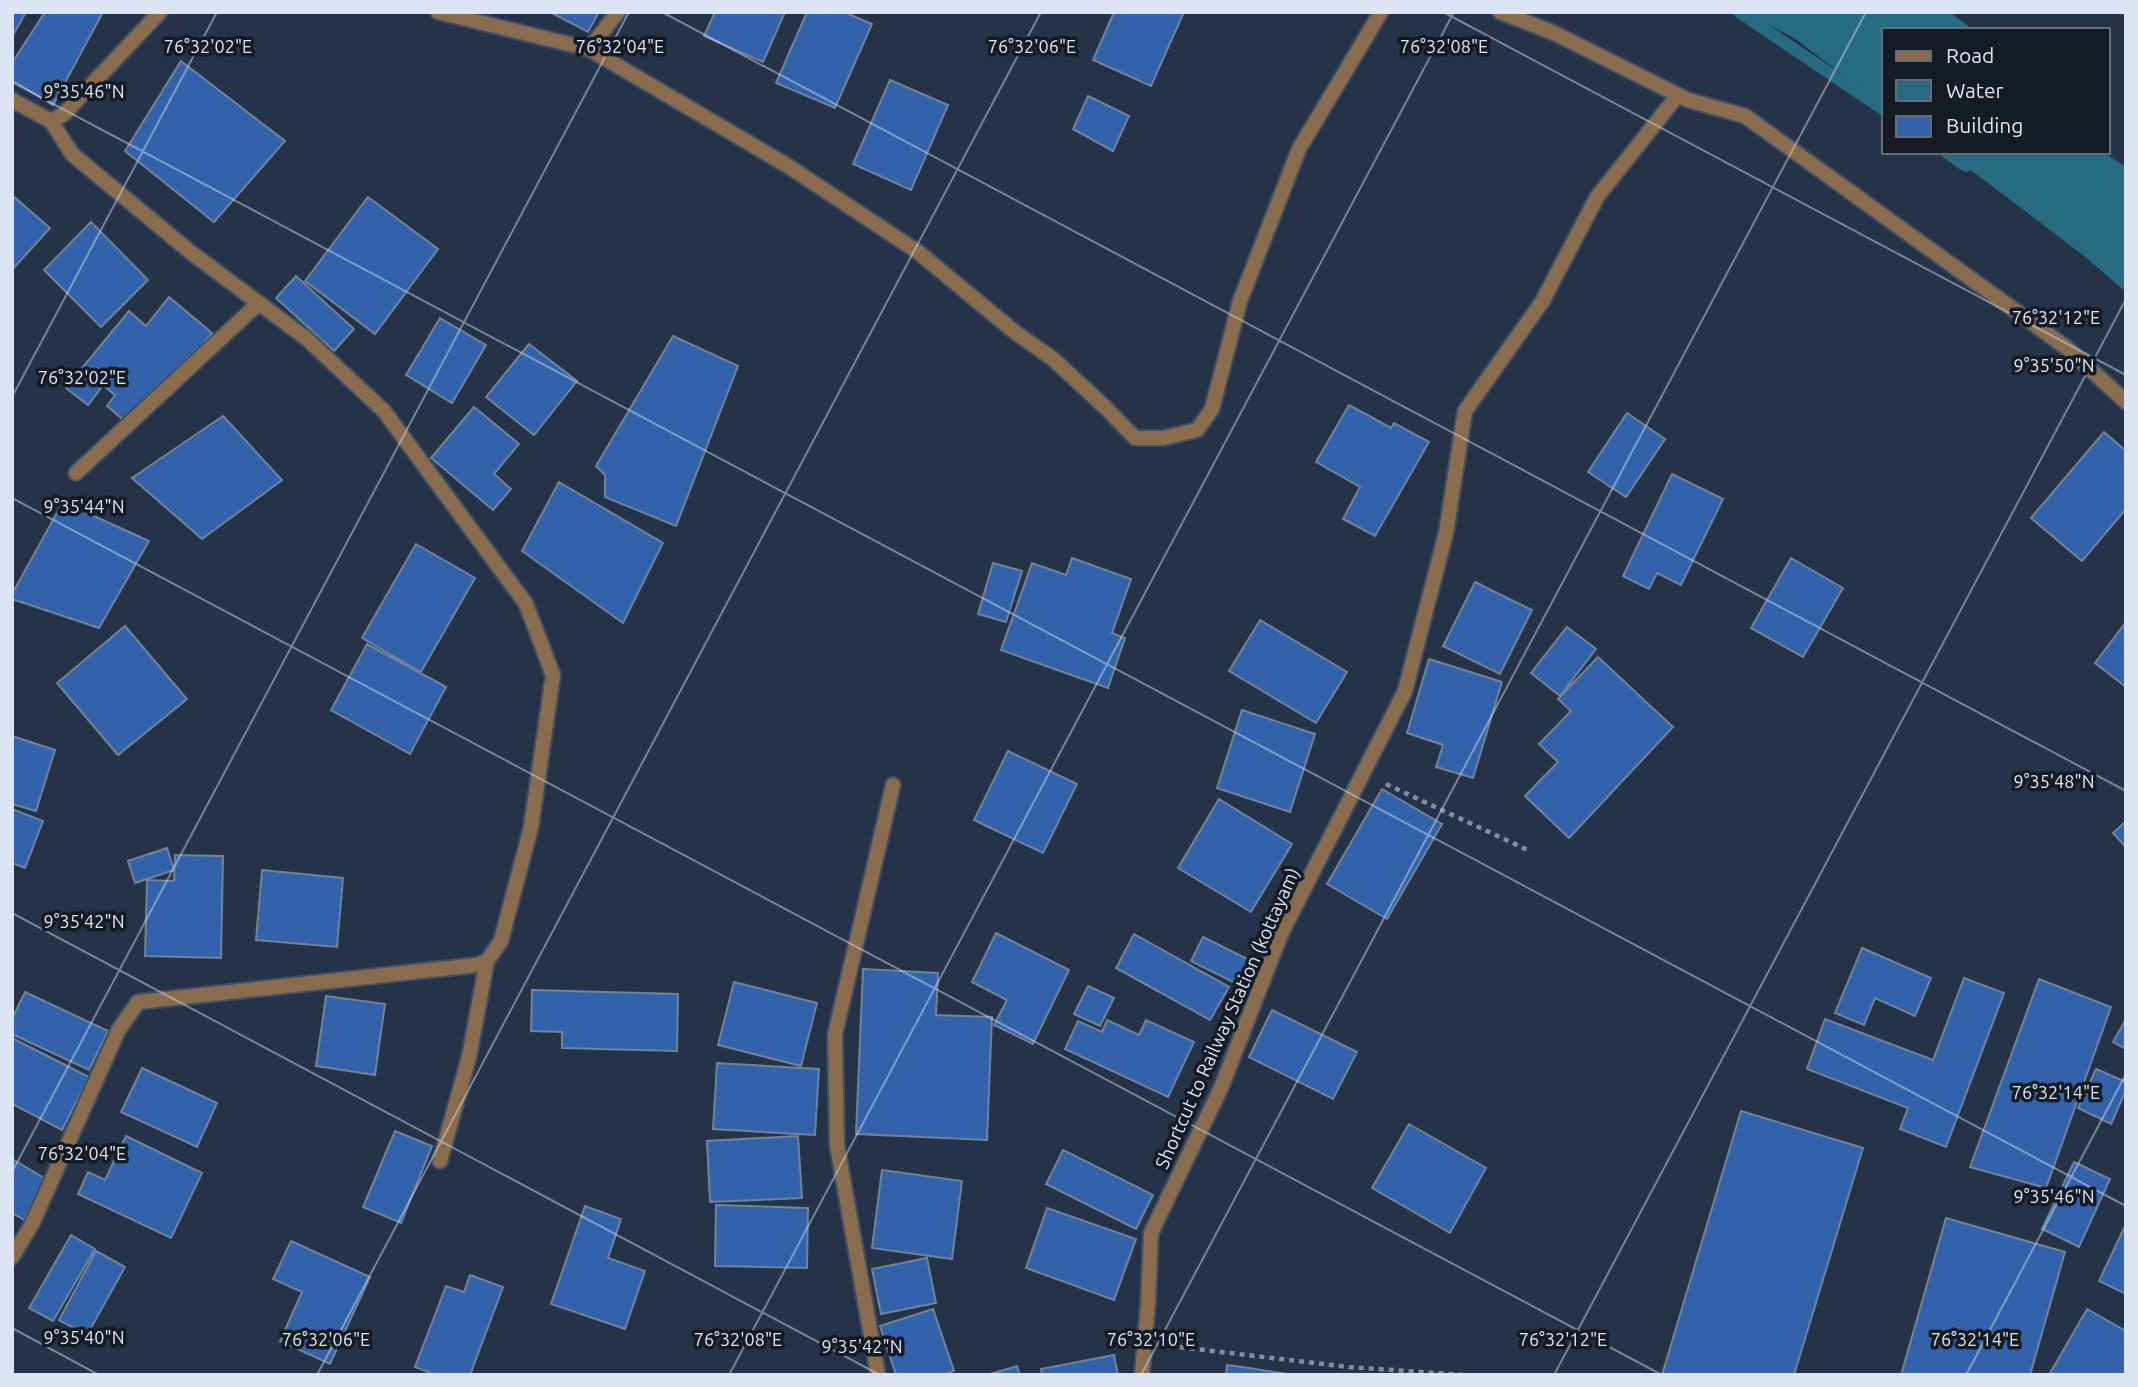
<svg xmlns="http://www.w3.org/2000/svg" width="2138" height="1387" font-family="Ubuntu,sans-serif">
<rect width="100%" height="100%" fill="#253348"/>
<path fill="#276b81" d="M1743,12H1950L1973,30H1884V106L1794,38Z
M1947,152H2103L2126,167V292L2084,256Z"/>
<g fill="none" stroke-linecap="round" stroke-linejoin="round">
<path stroke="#276b81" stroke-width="12" d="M1739,12L1884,110
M1946,152L1966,166"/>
</g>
<path fill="#3263aa" stroke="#71829b" stroke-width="2" d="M12,12H26L12,37Z
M45,12H103L53,105L12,80V63Z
M550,12H599L588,32Z
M715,12H785L763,62L704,36Z
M807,12H844L872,24L835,108L776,83Z
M1114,12H1184L1151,86L1093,60Z
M181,61L285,141L214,222L125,151Z
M890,80L948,105L911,190L853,164Z
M1088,96L1129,116L1113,151L1073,129Z
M12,195L50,228L12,270Z
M368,197L438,249L375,334L305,281Z
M91,222L148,280L101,327L44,270Z
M296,276L354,329L334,351L276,298Z
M169,297L212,333L134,429L107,406L115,395L82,368L129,311L146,326Z
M440,318L486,345L452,403L406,375Z
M673,336L738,366L676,526L605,497V475L596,466Z
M529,344L577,381L534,435L486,397Z
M79,372L101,388L88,405L66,388Z
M1349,405L1391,428L1394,423L1429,442L1375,536L1343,519L1360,487L1316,462Z
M474,407L519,444L494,474L511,489L493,510L431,458Z
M1627,413L1665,439L1626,497L1588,472Z
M223,416L282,480L202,539L132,478Z
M2104,432L2126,451V509L2082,561L2031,518Z
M1672,474L1723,499L1681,585L1657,573L1649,589L1623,576Z
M559,482L663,543L623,623L522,551Z
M63,502L149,541L99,628L12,599V594Z
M416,544L475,578L421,672L362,638Z
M1072,558L1131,579L1112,633L1125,638L1108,688L1001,650L1032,563L1066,575Z
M1791,558L1843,588L1803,657L1751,628Z
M993,563L1022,571L1006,622L978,614Z
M1475,582L1532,610L1500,674L1443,646Z
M1260,620L1347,672L1316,723L1229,671Z
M2126,622V687L2095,663Z
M125,626L187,699L118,755L57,683Z
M1567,627L1596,649L1560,696L1531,673Z
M367,644L446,687L410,754L331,710Z
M1598,657L1673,727L1569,838L1525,796L1558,762L1539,744L1571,711L1558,699Z
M1429,659L1502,682L1473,778L1436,767L1443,745L1407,733Z
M1242,710L1315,734L1290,812L1217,788Z
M12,736L55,750L36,811L12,804Z
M1008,751L1077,784L1043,853L974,820Z
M1382,789L1442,824L1387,919L1327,884Z
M1219,799L1292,844L1251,912L1178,868Z
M12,809L43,821L25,868L12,863Z
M2126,821V847L2113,833Z
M167,848L174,870L135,883L128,861Z
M175,855L223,856L221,958L145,956L147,880L174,881Z
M262,870L343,878L337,947L256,940Z
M996,933L1069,970L1033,1044L994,1025L1007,1000L972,982Z
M1134,934L1229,987L1210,1020L1116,968Z
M1203,937L1249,960L1237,984L1191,961Z
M1862,948L1931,978L1915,1016L1875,998L1864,1025L1835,1013Z
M863,969L938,973L936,1015L992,1017L987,1140L856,1134Z
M1964,978L2004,993L1946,1147L1900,1129L1908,1108L1807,1069L1825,1019L1933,1060Z
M2039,979L2111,1007L2046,1188L1970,1167Z
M734,982L817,1003L801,1066L718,1045Z
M1088,986L1114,998L1100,1026L1074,1014Z
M532,990L678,994L677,1051L562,1048V1032L531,1031Z
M25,992L108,1031L89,1070L12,1034V1019Z
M326,996L385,1004L375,1075L316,1066Z
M1272,1010L1357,1052L1333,1099L1249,1057Z
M2126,1019V1049L2113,1042Z
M1107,1020L1139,1035L1146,1020L1194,1042L1168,1097L1065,1049L1078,1021L1102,1032Z
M12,1038L89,1077L62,1130L12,1104Z
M717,1063L819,1069L815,1135L713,1129Z
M142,1068L217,1103L197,1147L121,1112Z
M2096,1069L2126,1082V1090L2111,1124L2078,1108Z
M1741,1111L1863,1148L1794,1375H1662Z
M1409,1124L1486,1168L1450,1233L1372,1188Z
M395,1131L432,1146L401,1223L363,1207Z
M126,1136L202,1173L171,1238L78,1194L88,1172L105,1180Z
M798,1136L802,1198L710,1202L707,1141Z
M1063,1150L1153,1195L1136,1229L1046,1184Z
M12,1159L48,1180L24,1220L12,1213Z
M2074,1162L2110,1179L2079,1247L2042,1229Z
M882,1170L962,1181L952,1259L872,1248Z
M716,1205L808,1208L807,1268L715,1266Z
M585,1206L621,1219L608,1258L645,1271L625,1329L551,1304Z
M1047,1208L1136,1239L1114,1300L1026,1268Z
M1946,1218L2065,1252L2030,1375H1901Z
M2126,1224V1294L2099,1281Z
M71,1235L95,1249L53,1321L29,1308Z
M291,1241L370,1277L330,1364L280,1341L302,1292L273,1279Z
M96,1251L125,1267L87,1335L59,1320Z
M927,1258L936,1303L881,1314L872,1269Z
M470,1275L503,1287L470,1375H436L415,1367L446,1286L464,1292Z
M933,1309L954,1371L943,1375H896L880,1326Z
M2087,1309L2126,1331V1371L2124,1375H2049Z
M1114,1355L1118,1375H1042L1041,1369Z
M1227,1365L1249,1368L1293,1375H1226Z
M1017,1366L1020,1375H987Z"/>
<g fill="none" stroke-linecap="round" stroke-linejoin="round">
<g stroke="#424f63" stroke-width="18">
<path id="minor" d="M438,12L589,49L788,166L918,252L1016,333L1053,359L1106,408L1135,438H1163L1197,430L1212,409L1240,301L1299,149L1381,12
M1500,12L1554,33L1688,100L1745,116L2067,348L2126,402
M589,49L618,12
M12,100L51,121L64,114L160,12
M76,473L259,303
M440,1161L469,1057L487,961
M12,1257L33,1222L118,1031L138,1002L477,965L487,961L501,941L531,827L553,675L526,604L384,411L307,339L189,251L72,154L51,121
M878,1375L837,1145L835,1034L893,785
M1142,1375L1148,1303L1151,1233L1221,1088L1281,934L1405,691L1446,533L1465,411L1542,302L1597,197L1678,95"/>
</g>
<path stroke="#838fa0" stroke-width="4.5" stroke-dasharray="5 5" stroke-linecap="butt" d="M1386,784L1530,851
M1170,1346L1349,1367L1464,1375"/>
<use href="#minor" stroke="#896b4e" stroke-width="14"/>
</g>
<path fill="none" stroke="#dce5f3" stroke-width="2" stroke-opacity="0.45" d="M662,12L2126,791M1443,12L2126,375M12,82L2126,1206M12,397L217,12M12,498L1662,1375M12,913L880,1375M12,1172L629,12M12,1328L99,1375M317,1375L1041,12M729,1375L1454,12M1141,1375L1866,12M1554,1375L2126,299M1966,1375L2126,1074"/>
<g text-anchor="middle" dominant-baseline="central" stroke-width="7" stroke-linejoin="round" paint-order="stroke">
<g font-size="19" fill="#dce5f3" stroke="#141b24">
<text transform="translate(1227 1018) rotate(-66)">Shortcut to Railway Station (kottayam)</text>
</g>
</g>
<g font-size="18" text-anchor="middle" fill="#dce5f3" stroke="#141b24" stroke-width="7" stroke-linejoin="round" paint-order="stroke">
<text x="208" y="53">76°32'02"E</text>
<text x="620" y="53">76°32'04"E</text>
<text x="1032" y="53">76°32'06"E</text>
<text x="1444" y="53">76°32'08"E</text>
<text x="84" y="98">9°35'46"N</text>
<text x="2056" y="324">76°32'12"E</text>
<text x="2054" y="372">9°35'50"N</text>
<text x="82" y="384">76°32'02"E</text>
<text x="84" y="513">9°35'44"N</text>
<text x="2054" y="788">9°35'48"N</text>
<text x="84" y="928">9°35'42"N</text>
<text x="2056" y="1099">76°32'14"E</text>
<text x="82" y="1160">76°32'04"E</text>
<text x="2054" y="1203">9°35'46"N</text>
<text x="84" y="1344">9°35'40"N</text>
<text x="326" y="1346">76°32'06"E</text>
<text x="738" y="1346">76°32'08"E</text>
<text x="1151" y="1346">76°32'10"E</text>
<text x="1563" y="1346">76°32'12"E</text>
<text x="1975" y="1346">76°32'14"E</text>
<text x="862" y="1353">9°35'42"N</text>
</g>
<rect width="2138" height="1387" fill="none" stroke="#dce5f3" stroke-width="28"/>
<rect x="1882" y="28" width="228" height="126" fill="#141b24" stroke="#646c77" stroke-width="2"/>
<rect x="1896" y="51" width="35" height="10" fill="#896b4e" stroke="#646c77" stroke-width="2"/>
<text x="1946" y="63" font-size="21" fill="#dce5f3">Road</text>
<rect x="1896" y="80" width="35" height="21" fill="#276b81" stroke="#646c77" stroke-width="2"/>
<text x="1946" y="98" font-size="21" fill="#dce5f3">Water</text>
<rect x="1896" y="116" width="35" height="21" fill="#3263aa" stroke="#646c77" stroke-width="2"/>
<text x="1946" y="133" font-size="21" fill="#dce5f3">Building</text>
</svg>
